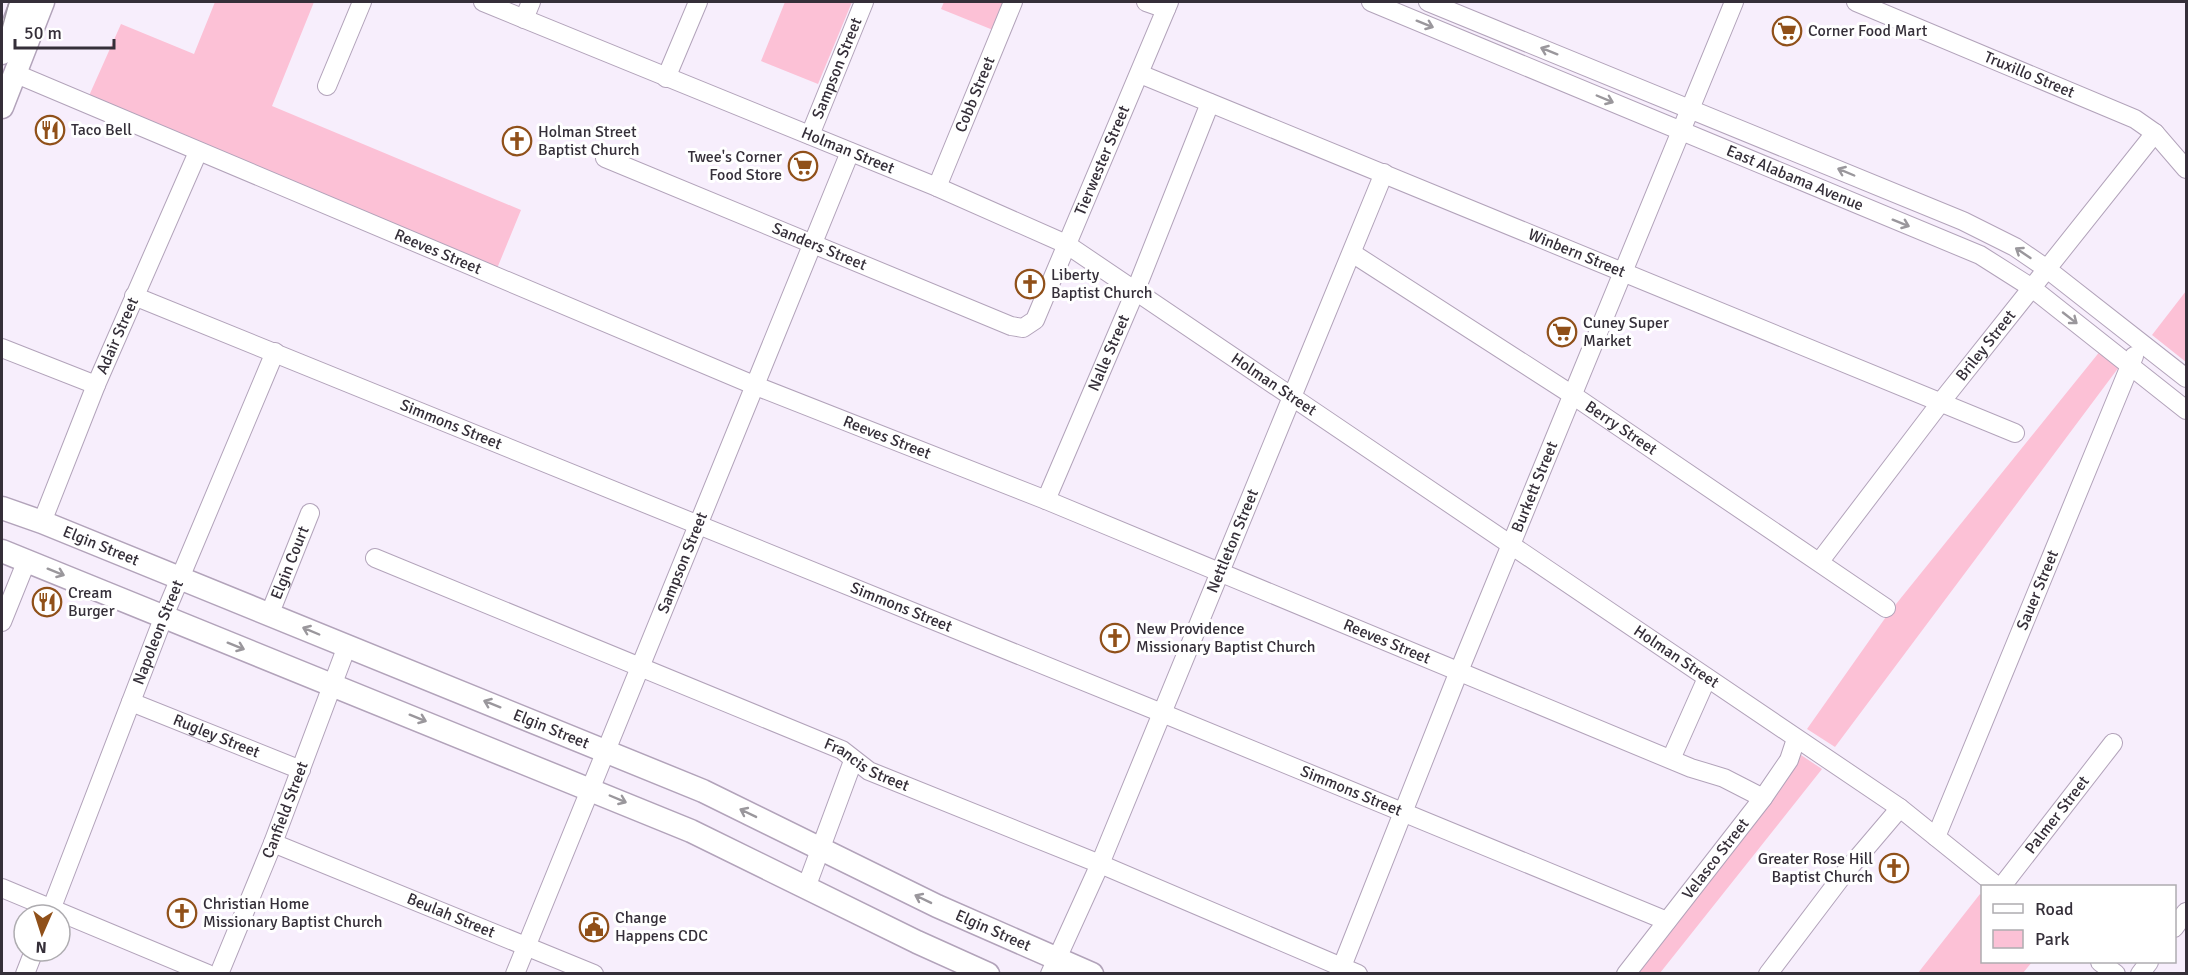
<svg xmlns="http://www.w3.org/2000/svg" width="2188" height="975" font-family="Signika,sans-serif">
<rect width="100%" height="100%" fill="#f7eefc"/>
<path fill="#fcc1d6" d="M215,2H314L272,106L521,210L496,271L88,98L121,24L194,54Z
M785,2H852L818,84L761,61Z
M944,2H1005L993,30L941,9Z
M2186,291V362L2152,335Z
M2101,350L2119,367L1835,747L1807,729L1888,614Z
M1801,755L1822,769L1660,973L1633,974Z
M1980,894L1982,896V962H2032L2023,973H1918Z"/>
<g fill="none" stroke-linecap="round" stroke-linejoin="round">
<g stroke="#b2a3ba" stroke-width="20">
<g id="minor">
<path id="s1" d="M483,2L937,187L1066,244L1900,808L1997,886"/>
<path d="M1146,2L1166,9"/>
<path id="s2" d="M1371,2L1980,255L2032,288L2186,410"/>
<path d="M1428,2L1963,221L2015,247L2047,269L2186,378"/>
<path id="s3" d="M1856,2L2135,119L2155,133L2186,169"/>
<path d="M524,19L531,2"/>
<path id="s4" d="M14,73L756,386L1046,500L1691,768L1724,778L1763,798"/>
<path id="s5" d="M1140,74L2015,433"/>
<path d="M666,78L698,2"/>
<path d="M327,86L362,2"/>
<path id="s6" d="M810,135L864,2"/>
<path id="s7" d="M605,158L1011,326L1023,328L1035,320L1169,2"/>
<path id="s8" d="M937,187L1013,2"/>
<path id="s9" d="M1352,253L1574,396L1886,608"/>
<path id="s10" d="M134,296L1162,713L1667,921"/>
<path d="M2,348L96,385"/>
<path id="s11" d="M1046,500L1135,292L1210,103"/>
<path id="s12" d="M42,522L96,385L198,152"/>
<path id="s13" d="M375,558L842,750L869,771L1100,864L1358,974"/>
<path id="s14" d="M1820,561L1941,402L2155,133"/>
<path id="s15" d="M270,613L310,513"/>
<path d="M2,622L27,560"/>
<path id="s16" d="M131,702L301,770"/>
<path d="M1671,759L1707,678"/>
<path id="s17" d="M1936,837L2134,356"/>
<path id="s18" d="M273,843L594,974"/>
<path d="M807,885L853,761"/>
<path id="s19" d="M2002,886L2113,743"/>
<path d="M2,888L208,974"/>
<path id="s20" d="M49,915L164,616L275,352"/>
<path d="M2174,928L2186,912"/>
<path d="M2100,962L2116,974"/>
<path d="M25,974L34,951"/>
<path id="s21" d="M219,974L273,843L347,646"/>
<path id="s22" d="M515,974L850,152"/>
<path id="s23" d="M1050,974L1100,864L1384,173"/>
<path id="s24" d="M1339,974L1459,671L1734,2"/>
<path id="s25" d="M1626,974L1763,798L1789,760L1796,739"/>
<path d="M1768,974L1843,875L1900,808"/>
<path d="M2140,974L2149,962"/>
</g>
</g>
<g stroke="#b2a3ba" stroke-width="25">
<g id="major">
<path d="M2,53L22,2"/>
<path d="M2,107L43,2"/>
<path id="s26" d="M2,508L42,522L703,791L937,906L1092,974"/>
<path d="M2,551L691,831L917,942L988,974"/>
</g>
</g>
<use href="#minor" stroke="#fff" stroke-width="18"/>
<use href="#major" stroke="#fff" stroke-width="22"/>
<path stroke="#9f97a3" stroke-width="1.5" d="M2,28L9,2"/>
</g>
<defs><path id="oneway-shaft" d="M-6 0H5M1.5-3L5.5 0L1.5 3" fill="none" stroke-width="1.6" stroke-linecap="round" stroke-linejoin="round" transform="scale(1.5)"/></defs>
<g stroke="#9a979c">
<use href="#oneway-shaft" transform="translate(1425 24) rotate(22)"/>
<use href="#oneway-shaft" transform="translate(1549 51) rotate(-158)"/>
<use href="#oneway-shaft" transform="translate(1605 99) rotate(23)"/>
<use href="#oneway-shaft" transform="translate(1846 172) rotate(-157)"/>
<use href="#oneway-shaft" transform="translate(1901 223) rotate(22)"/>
<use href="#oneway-shaft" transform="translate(2023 253) rotate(-146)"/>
<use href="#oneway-shaft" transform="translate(2070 318) rotate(38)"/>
<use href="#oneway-shaft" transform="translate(56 572) rotate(22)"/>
<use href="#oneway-shaft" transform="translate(311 631) rotate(-157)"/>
<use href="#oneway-shaft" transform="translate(236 646) rotate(22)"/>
<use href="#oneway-shaft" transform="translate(492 704) rotate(-158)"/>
<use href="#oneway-shaft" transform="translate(418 718) rotate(22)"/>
<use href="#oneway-shaft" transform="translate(618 799) rotate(23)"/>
<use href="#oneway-shaft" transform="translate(748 813) rotate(-154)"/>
<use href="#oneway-shaft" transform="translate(923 899) rotate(-154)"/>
</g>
<defs>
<g id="supermarket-ring" transform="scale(1.5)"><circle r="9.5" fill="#fff" stroke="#905019" stroke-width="1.5"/><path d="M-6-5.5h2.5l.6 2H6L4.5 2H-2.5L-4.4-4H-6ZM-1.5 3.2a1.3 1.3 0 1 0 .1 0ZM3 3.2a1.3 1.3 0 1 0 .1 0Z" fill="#905019"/></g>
<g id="restaurant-ring" transform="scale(1.5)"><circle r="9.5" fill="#fff" stroke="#905019" stroke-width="1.5"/><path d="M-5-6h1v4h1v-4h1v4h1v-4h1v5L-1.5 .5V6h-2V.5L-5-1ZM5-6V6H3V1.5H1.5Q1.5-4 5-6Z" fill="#905019"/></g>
<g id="church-ring" transform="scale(1.5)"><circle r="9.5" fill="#fff" stroke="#905019" stroke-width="1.5"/><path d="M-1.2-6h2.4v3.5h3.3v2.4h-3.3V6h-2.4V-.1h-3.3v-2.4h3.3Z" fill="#905019"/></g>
<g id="civic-ring" transform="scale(1.5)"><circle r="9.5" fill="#fff" stroke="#905019" stroke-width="1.5"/><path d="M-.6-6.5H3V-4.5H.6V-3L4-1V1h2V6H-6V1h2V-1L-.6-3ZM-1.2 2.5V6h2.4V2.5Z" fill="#905019"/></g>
</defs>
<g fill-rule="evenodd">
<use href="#supermarket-ring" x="1787" y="31"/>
<use href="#restaurant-ring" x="50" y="130"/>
<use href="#church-ring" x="517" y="141"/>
<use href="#supermarket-ring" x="803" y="166"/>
<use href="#church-ring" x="1030" y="284"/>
<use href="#supermarket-ring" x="1562" y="332"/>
<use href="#restaurant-ring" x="47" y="602"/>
<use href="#church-ring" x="1115" y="638"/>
<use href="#church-ring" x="1894" y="868"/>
<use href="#church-ring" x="182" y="913"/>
<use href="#civic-ring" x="594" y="927"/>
</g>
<g text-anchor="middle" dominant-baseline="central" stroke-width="6" stroke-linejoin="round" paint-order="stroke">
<g font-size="16" fill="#352f39" stroke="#fff" text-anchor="start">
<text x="1808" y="31">Corner Food Mart</text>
<text x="71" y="130">Taco Bell</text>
<text x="538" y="132">Holman Street<tspan x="538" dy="18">Baptist Church</tspan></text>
<text x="782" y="157" text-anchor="end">Twee's Corner<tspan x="782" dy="18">Food Store</tspan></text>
<text x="1051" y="275">Liberty<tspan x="1051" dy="18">Baptist Church</tspan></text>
<text x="1583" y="323">Cuney Super<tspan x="1583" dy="18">Market</tspan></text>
<text x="68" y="593">Cream<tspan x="68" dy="18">Burger</tspan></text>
<text x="1136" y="629">New Providence<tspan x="1136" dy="18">Missionary Baptist Church</tspan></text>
<text x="1873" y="859" text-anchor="end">Greater Rose Hill<tspan x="1873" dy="18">Baptist Church</tspan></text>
<text x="203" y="904">Christian Home<tspan x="203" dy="18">Missionary Baptist Church</tspan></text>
<text x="615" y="918">Change<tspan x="615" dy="18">Happens CDC</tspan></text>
</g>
<g font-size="16" fill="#352f39" stroke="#fff">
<text stroke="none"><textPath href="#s6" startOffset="72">Sampson Street</textPath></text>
<text stroke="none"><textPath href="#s3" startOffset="188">Truxillo Street</textPath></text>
<text stroke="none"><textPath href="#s8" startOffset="100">Cobb Street</textPath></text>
<text stroke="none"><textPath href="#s1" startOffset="394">Holman Street</textPath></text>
<text stroke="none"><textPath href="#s7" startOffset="639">Tierwester Street</textPath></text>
<text stroke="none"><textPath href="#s2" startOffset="459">East Alabama Avenue</textPath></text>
<text stroke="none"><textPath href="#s7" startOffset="232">Sanders Street</textPath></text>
<text stroke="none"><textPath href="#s4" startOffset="460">Reeves Street</textPath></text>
<text stroke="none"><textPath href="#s5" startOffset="472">Winbern Street</textPath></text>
<text stroke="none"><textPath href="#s12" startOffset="201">Adair Street</textPath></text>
<text stroke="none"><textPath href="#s14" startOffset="272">Briley Street</textPath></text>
<text stroke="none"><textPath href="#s11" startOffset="160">Nalle Street</textPath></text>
<text stroke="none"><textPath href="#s1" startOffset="882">Holman Street</textPath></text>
<text stroke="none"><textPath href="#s10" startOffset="342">Simmons Street</textPath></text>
<text stroke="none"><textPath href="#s9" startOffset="321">Berry Street</textPath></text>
<text stroke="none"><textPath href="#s4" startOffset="946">Reeves Street</textPath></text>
<text stroke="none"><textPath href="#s24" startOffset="525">Burkett Street</textPath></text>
<text stroke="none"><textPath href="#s23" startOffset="470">Nettleton Street</textPath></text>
<text stroke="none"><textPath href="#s26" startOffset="106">Elgin Street</textPath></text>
<text stroke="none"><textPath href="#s22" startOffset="444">Sampson Street</textPath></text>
<text stroke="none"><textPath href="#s15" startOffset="54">Elgin Court</textPath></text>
<text stroke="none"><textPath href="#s17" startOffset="267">Sauer Street</textPath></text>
<text stroke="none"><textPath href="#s10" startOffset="828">Simmons Street</textPath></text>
<text stroke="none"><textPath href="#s20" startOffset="303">Napoleon Street</textPath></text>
<text stroke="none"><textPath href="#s4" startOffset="1486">Reeves Street</textPath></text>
<text stroke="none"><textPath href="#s1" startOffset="1368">Holman Street</textPath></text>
<text stroke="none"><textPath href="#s26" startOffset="592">Elgin Street</textPath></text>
<text stroke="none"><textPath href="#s16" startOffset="92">Rugley Street</textPath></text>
<text stroke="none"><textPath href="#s13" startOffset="534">Francis Street</textPath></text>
<text stroke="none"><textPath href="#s10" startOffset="1314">Simmons Street</textPath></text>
<text stroke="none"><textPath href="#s21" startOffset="177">Canfield Street</textPath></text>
<text stroke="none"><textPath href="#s19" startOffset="90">Palmer Street</textPath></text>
<text stroke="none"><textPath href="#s25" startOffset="146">Velasco Street</textPath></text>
<text stroke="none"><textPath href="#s18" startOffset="192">Beulah Street</textPath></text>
<text stroke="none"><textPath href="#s26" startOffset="1078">Elgin Street</textPath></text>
</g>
</g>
<rect width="2188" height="975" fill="none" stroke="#352f39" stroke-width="6"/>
<rect x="1981" y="885" width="195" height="78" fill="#ffffff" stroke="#aeacb0" stroke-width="1.5"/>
<rect x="1993" y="904" width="30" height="9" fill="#ffffff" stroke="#aeacb0" stroke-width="1.5"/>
<text x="2035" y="915" font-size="18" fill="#352f39">Road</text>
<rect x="1993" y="930" width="30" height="18" fill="#fcc1d6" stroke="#aeacb0" stroke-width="1.5"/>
<text x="2035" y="945" font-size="18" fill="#352f39">Park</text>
<g transform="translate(42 933) rotate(183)"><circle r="28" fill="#ffffff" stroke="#aeacb0" stroke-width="1.5"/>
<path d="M0-4.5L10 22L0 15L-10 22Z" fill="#905019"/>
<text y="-9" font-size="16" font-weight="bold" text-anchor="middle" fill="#352f39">N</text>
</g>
<path d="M15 39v9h99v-9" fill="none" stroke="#352f39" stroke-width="3"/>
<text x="24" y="39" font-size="18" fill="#352f39" stroke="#ffffff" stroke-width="4.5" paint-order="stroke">50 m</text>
</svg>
